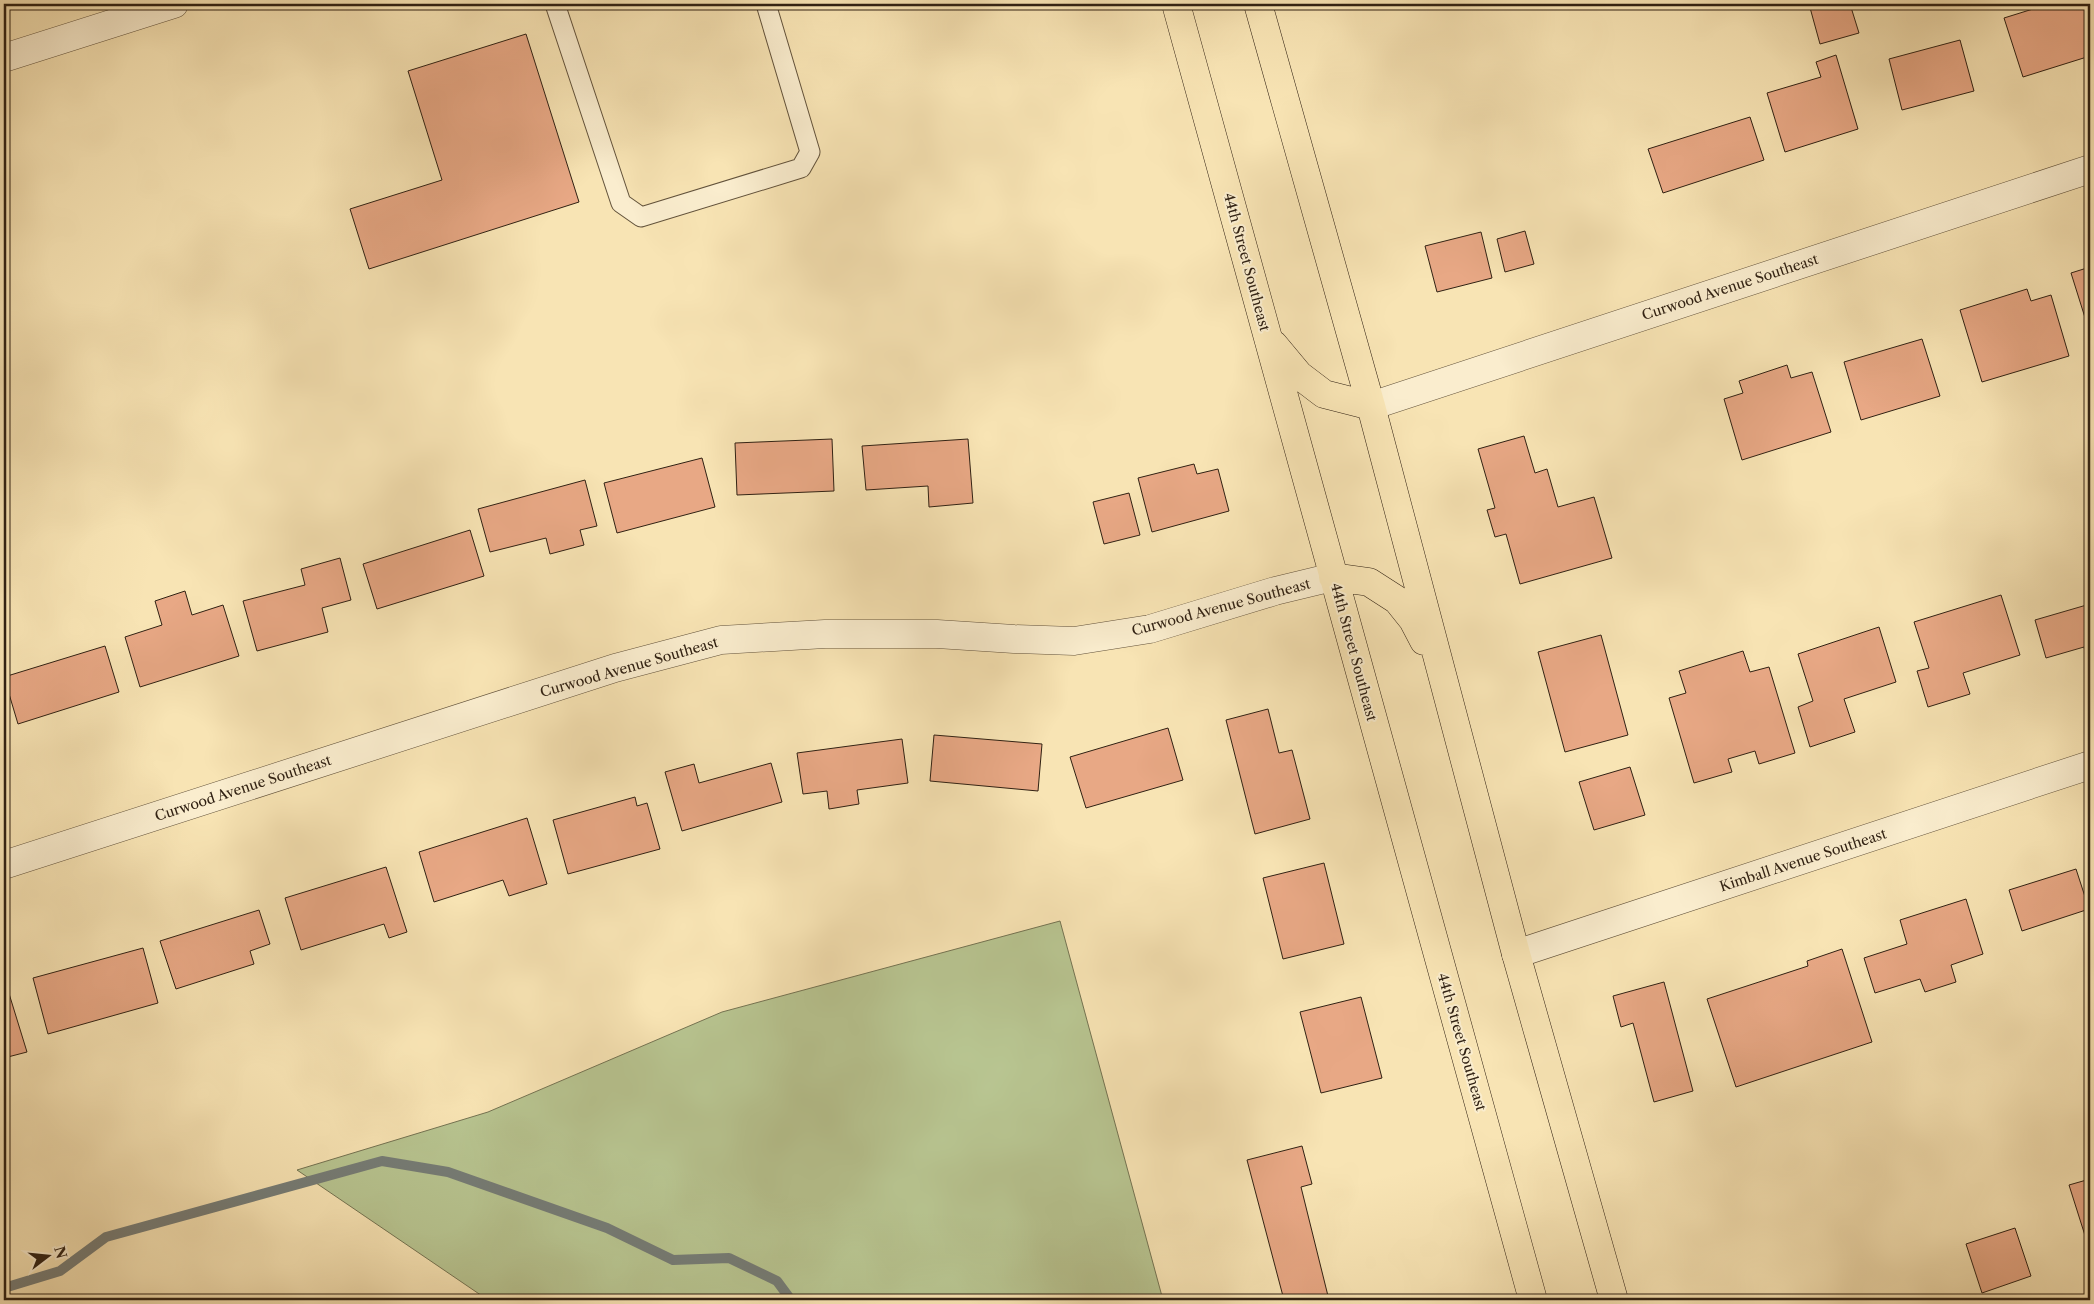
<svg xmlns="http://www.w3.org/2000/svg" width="2094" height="1304" font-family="'Libre Caslon Text',serif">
<rect width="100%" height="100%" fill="#f8e4b4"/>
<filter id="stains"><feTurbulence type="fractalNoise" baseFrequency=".004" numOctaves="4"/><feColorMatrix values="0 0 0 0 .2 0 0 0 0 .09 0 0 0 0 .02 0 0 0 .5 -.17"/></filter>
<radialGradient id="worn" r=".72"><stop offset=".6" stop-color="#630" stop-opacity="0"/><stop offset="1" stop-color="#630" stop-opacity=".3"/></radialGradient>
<path fill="#b8c591" stroke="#747352" d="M1060,921L1163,1300H488L297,1170L488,1112L722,1012Z"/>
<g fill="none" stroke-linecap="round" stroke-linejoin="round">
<path stroke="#767d77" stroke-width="10" d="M4,1288L60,1271L106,1237L382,1161L448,1172L607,1228L673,1260L729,1258L777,1281L791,1300"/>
</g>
<path fill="#e8a885" stroke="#302113" d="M1809,4H1850L1859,33L1820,44Z
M2049,4H2090V56L2023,77L2004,18Z
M526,34L579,202L369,269L350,209L442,180L408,71Z
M1960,40L1974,91L1902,110L1889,59Z
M1836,55L1858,129L1785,152L1767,93L1821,77L1816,62Z
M1750,117L1764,160L1663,193L1648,149Z
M1525,231L1534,264L1505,272L1497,239Z
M1481,232L1492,278L1437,292L1425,246Z
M2090,267V323L2087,324L2071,273Z
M2027,289L2031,301L2051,295L2069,356L1982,382L1960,310Z
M1922,339L1940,396L1861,420L1844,362Z
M1787,365L1791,378L1812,372L1831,432L1742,460L1724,399L1743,393L1739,381Z
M1524,436L1535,473L1547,469L1558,507L1594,497L1612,558L1520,584L1506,534L1495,537L1487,510L1495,508L1478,449Z
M832,439L834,491L737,495L735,443Z
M968,439L973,503L929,507L928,486L866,490L862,446Z
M702,458L715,507L617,533L604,483Z
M1194,464L1197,474L1218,469L1229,511L1152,532L1138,478Z
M585,480L597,526L580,530L584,545L550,554L546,538L490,552L478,509Z
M1129,493L1140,535L1104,544L1093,502Z
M470,530L484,576L377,609L363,564Z
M340,558L351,600L322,608L328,632L257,651L243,601L305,585L301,569Z
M185,591L192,615L223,605L239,656L140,687L125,637L162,625L155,601Z
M2001,595L2020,655L1963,673L1970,694L1928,707L1917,671L1929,668L1914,622Z
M2090,604V655L2086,656L2084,647L2046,658L2035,620Z
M1879,627L1896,682L1844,699L1855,732L1810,747L1798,707L1813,701L1798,654Z
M1601,635L1628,735L1565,752L1538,652Z
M105,646L119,692L18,724L4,677Z
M1743,651L1750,672L1769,667L1795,753L1759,764L1755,751L1728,759L1732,772L1694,783L1669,698L1686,693L1679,671Z
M1268,709L1279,753L1292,750L1310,819L1255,834L1226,720Z
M1168,728L1183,780L1086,808L1070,757Z
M934,735L1042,744L1038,791L930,781Z
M902,739L908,783L857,790L859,804L829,809L827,791L803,794L797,753Z
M771,763L782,802L682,831L665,772L694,764L699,783Z
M1630,767L1645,815L1594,830L1579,782Z
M635,797L637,806L647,803L660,849L568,874L553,820Z
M527,818L547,884L509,896L503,880L434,902L419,852Z
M1324,863L1344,944L1283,959L1263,878Z
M386,867L407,932L389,938L384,924L301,950L285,898Z
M2076,869L2089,909L2022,931L2009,890Z
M1966,899L1983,954L1951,965L1956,982L1925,992L1920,979L1875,993L1864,958L1907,944L1900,920Z
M259,910L270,944L250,951L254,964L176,989L160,941Z
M143,948L158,1003L48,1034L33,978Z
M1842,949L1872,1042L1736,1087L1707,999L1808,966L1807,961Z
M1664,982L1693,1091L1654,1102L1633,1023L1621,1027L1613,996Z
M7,987L27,1052L4,1058V988Z
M1361,997L1382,1078L1321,1093L1300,1012Z
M1302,1146L1312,1184L1301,1187L1329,1300H1284L1247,1160Z
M2090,1179V1244L2088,1245L2069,1185Z
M2015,1228L2031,1276L1982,1293L1966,1244Z"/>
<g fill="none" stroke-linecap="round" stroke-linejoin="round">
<g stroke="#62523b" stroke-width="21">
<path id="lane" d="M555,4L621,203L641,217L801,168L810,152L766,4"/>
</g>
<g stroke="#62523b" stroke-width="29">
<path id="street" d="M4,58L174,4
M1371,406L2090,169
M4,865L615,668L721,640L825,634H937L1014,639L1074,641L1150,629L1275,591L1333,577
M1516,954L2090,765"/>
</g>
<g stroke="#302113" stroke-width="29">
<path id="primary" d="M1176,4L1533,1300
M1258,4L1371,406L1516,954L1614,1300
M1274,345L1299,375L1324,394L1371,406
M1333,577L1369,582L1397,600L1413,620L1424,641"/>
</g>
<use href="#lane" stroke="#faedce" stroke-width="19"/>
<use href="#street" stroke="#faedce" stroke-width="28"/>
<use href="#primary" stroke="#f8e4b4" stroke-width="28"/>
</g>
<g text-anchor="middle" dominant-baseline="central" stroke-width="4" stroke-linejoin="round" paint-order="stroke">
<g font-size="14" fill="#302113" stroke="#faedce">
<text transform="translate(1247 262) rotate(75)">44th Street Southeast</text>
<text transform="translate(1730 287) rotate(-18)">Curwood Avenue Southeast</text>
<text transform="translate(1221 607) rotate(-15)">Curwood Avenue Southeast</text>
<text transform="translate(1354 652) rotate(75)">44th Street Southeast</text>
<text transform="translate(629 667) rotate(-16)">Curwood Avenue Southeast</text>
<text transform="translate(243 788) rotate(-18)">Curwood Avenue Southeast</text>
<text transform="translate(1803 860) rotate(-18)">Kimball Avenue Southeast</text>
<text transform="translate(1462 1042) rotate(74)">44th Street Southeast</text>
</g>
</g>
<rect width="2094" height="1304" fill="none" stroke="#f8e4b4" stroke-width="20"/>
<rect x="5" y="5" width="2084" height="1294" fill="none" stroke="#302113" stroke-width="2.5"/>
<rect x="10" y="10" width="2074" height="1284" fill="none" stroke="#302113"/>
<g transform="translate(48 1256) rotate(74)" stroke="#faedce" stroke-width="4" paint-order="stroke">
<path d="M0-4L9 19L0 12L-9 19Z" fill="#302113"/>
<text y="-8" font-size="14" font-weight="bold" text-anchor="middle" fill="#302113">N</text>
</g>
<rect width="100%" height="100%" filter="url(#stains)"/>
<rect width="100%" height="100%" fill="url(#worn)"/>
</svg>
